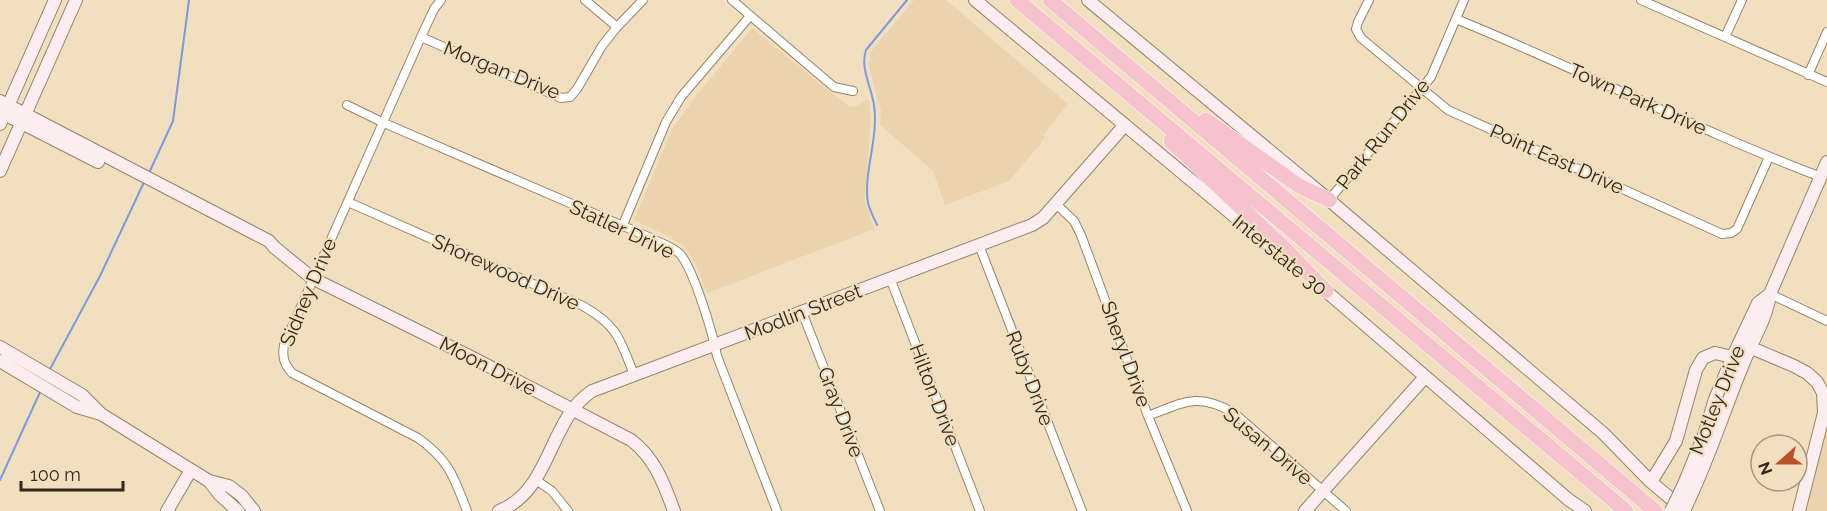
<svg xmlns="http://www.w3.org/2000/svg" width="1827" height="511" font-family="Raleway,sans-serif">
<rect width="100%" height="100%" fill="#f2dfbf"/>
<path fill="#ead3ad" d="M914,0H946L1068,104L1043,135L1045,138L1009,181L945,205L933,171L880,125L881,111L868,63L871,60L869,54Z
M752,28L829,91L850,107L859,105L865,100L869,99L871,121L865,193V203L874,229L707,293L696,265L684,246L668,236L634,220L672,129L697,95Z
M1827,414V511H1804Z"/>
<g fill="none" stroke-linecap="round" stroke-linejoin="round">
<path stroke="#799be0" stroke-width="2" d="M149,173L173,121L189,0
M877,225C874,218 870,211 868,203C863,174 879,137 874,105C871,86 860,68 866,50L907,0
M49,371L100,276L145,180
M0,480L41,390"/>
<g stroke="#958467" stroke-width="10">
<path id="street" d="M441,0L434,9L421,37L284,345C282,357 284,364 292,373L418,438C449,460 454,477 467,511
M585,0L617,27
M732,0L834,87L853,91
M1369,0L1358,22L1356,29L1361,38L1448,110L1722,234L1731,233L1737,229L1769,157
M1641,0L1827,82
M1456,19C1579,69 1697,130 1821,177
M421,37L561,98L570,97L577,89L602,46L617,27L643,0
M1725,37L1742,0
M1808,75L1827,32
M347,105L384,123L651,238C660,243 673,247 680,254C694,270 713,334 717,356L777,511
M1329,200L1431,77L1464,0
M348,202L583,306C618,326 620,339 634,375
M1056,204L1074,221L1081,235L1148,416L1187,511
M622,227L666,122L681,97L750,16
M979,245L1082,511
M890,278L980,511
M1770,294L1827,321
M802,312L880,511
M1148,416C1184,402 1198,392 1234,413L1346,511
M536,480L552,491L568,511"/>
</g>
<g stroke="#958467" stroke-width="14">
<path id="secondary" d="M975,0L1294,266
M1088,0L1329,200L1603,433L1651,482L1682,508
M0,101L269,241L274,247L312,278L475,359L631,440C655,458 664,484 674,511
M0,107L4,114L98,162
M0,124L55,0
M0,171L76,0
M1320,286L1569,500L1585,511
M1740,343L1794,366L1807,373L1817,382L1823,393L1824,413L1799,511
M0,347L82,395L100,413
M0,361L77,407L101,414L209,481L229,486L242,496L254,511
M209,481L220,495L238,511
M1651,482L1676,441L1696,370L1703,358L1715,353L1741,359
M1684,484L1704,435L1715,399L1733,356L1758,303L1770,294
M1693,491C1712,449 1726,405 1744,362C1753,339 1767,318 1770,294L1827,162
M167,511L191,470
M499,511C552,490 548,420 592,391L1032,225L1043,218L1124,126
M1305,511L1425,377"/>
</g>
<g stroke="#fff" stroke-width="16">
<path id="highway" d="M1017,0L1626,511
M1050,0L1655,511
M1206,120L1299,186L1329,200
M1171,141L1283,247L1326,291"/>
</g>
<use href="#street" stroke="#fff" stroke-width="8"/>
<use href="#secondary" stroke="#fcedf0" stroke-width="12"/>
<use href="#highway" stroke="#f5c2cd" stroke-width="15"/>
<g stroke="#958467" stroke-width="14" stroke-linecap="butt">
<path id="secondary-bridge" d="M1671,511L1684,484
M1684,511L1693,491"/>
</g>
<use href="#secondary-bridge" stroke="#fcedf0" stroke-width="12"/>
</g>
<g text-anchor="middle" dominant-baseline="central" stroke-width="4.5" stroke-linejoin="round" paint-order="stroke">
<g font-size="20" fill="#2f281b" stroke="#f2dfbf">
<text transform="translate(502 70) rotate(22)">Morgan Drive</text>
<text transform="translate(1638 99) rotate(24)">Town Park Drive</text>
<text transform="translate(1383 134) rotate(-51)">Park Run Drive</text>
<text transform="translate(1557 159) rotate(24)">Point East Drive</text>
<text transform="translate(622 229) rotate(25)">Statler Drive</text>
<text transform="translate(1280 255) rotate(39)">Interstate 30</text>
<text transform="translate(506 272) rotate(24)">Shorewood Drive</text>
<text transform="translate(308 292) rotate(-67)">Sidney Drive</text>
<text transform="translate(803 312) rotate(-21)">Modlin Street</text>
<text transform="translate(1126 354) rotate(70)">Sheryl Drive</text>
<text transform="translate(488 366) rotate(27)">Moon Drive</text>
<text transform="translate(1030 378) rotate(69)">Ruby Drive</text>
<text transform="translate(935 395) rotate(69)">Hilton Drive</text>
<text transform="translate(1717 400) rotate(-68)">Motley Drive</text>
<text transform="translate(841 412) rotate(69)">Gray Drive</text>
<text transform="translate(1268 446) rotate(40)">Susan Drive</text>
</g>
</g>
<g transform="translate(1779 463) rotate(249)"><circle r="28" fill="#f2dfbf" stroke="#a4967d" stroke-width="1.5"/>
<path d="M0-4.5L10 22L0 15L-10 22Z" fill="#b9522a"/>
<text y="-9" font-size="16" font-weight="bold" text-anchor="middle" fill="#2f281b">N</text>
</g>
<path d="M21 481v9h102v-9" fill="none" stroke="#2f281b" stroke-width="3"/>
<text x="30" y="481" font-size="18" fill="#2f281b" stroke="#f2dfbf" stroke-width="4.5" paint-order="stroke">100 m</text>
</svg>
